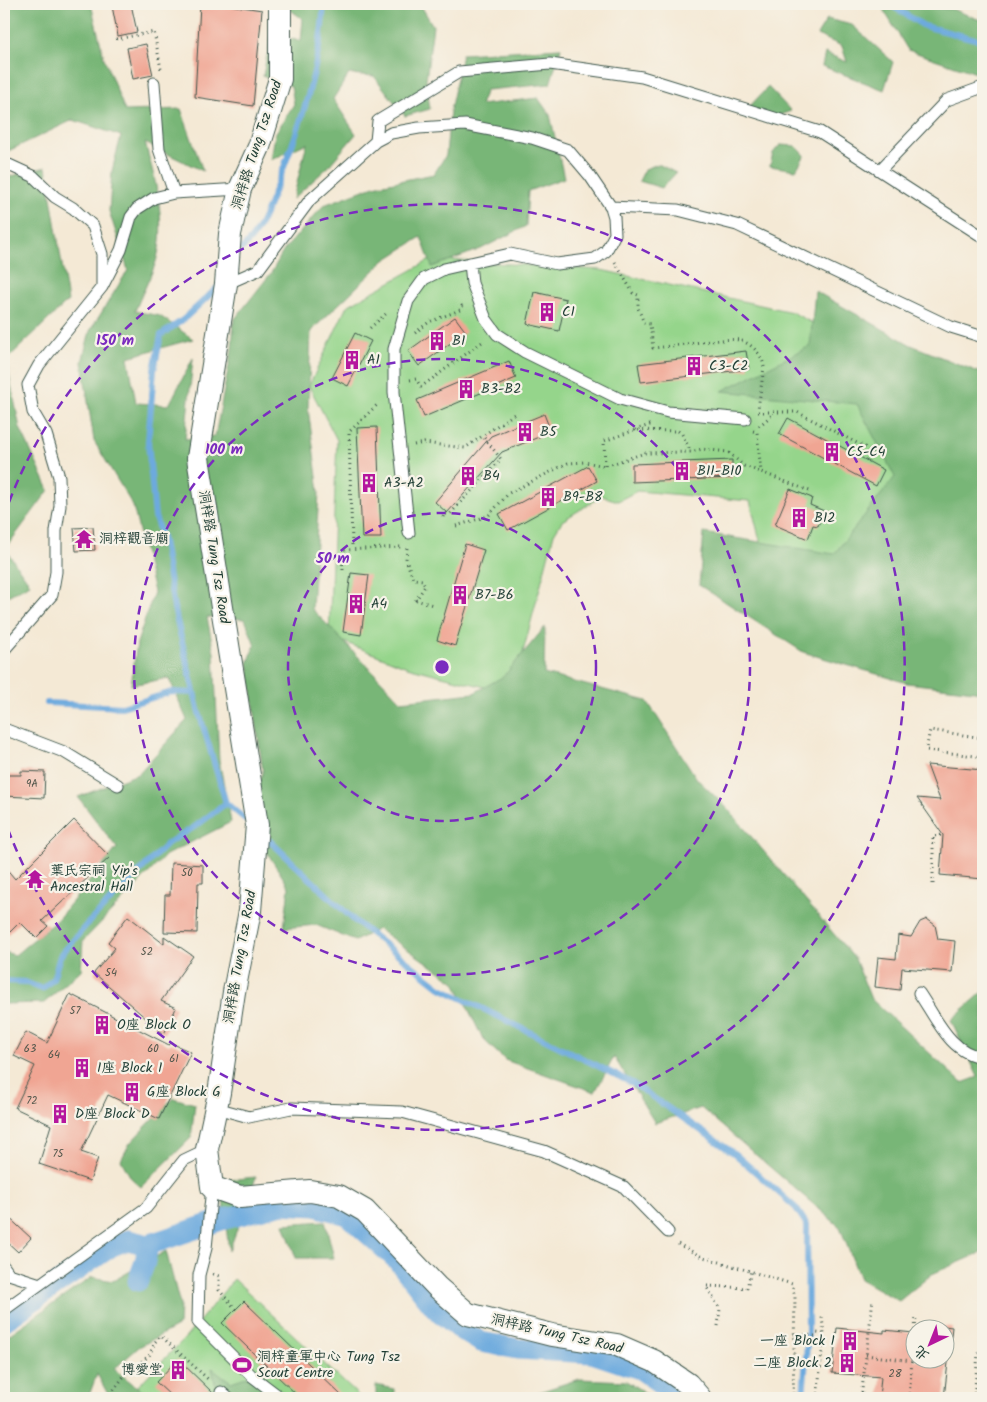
<svg xmlns="http://www.w3.org/2000/svg" width="987" height="1402" font-family="Kalam,'LXGW WenKai TC',sans-serif">
<rect width="100%" height="100%" fill="#f7f3e8"/>
<filter id="ink" filterUnits="userSpaceOnUse"><feTurbulence type="fractalNoise" baseFrequency=".02" numOctaves="2"/><feDisplacementMap in="SourceGraphic" scale="10" xChannelSelector="R" yChannelSelector="G"/><feConvolveMatrix kernelMatrix="1 2 1 2 8 2 1 2 1" color-interpolation-filters="sRGB"/></filter>
<filter id="wash" filterUnits="userSpaceOnUse"><feTurbulence type="fractalNoise" baseFrequency=".0096" numOctaves="4" result="noise"/><feDisplacementMap in="SourceGraphic" scale="20" xChannelSelector="R" yChannelSelector="G"/><feGaussianBlur stdDeviation="1.12" result="paint"/><feColorMatrix in="noise" values="0 0 0 0 0 0 0 0 0 0 0 0 0 0 0 0 0 1.4 0 .05"/><feComposite in="paint" operator="in"/></filter>
<g filter="url(#wash)">
<rect width="100%" height="100%" fill="#f4e9d5"/>
<path fill="#95d58b" stroke="#5a8960" d="M432,259L601,270L792,312L983,416L835,588L770,580L750,501L637,491L618,501L602,496L562,521L554,534L512,694L407,667L329,636L337,440L309,386L347,306Z
M234,1279L361,1398H136L131,1393L187,1336Z"/>
<path fill="#78b677" stroke="#4c7a56" d="M4,4H91L104,58L125,111L181,109L203,171L145,143C156,181 168,226 155,265C149,280 141,296 135,311L160,316L193,339L128,357L136,403L169,405L193,358L185,439L215,436L232,349L234,320L271,273L284,250L324,205L374,186L434,174L446,155L450,111L462,54L561,48L550,84L486,90L480,105L538,98L550,115L564,178L528,191L526,226L481,249L432,267L421,237L385,260L311,331L308,408L319,492L312,609L401,701L474,693L504,676L545,627L544,674L647,701L697,779L727,808L855,959L871,999L962,1083L978,1077L951,1020L983,992V1252L932,1274L899,1301L860,1279L840,1227L701,1108L655,1123L614,1057L595,1092L505,1060L483,1039L455,982L378,929L355,941L316,925L284,928L289,887L261,843L249,818L263,772L248,663L255,645L245,619L207,617L214,653L219,760L231,822L166,855L83,941L81,970L44,1003L4,1004V952L15,955L57,920L117,848L78,797L138,774L187,720L169,678L131,685L137,643L154,592L133,506L94,441L82,362L90,331L128,270L109,211L112,171L121,136L73,120L4,153Z
M282,4H420L433,26L426,80L430,109L405,116L374,76L349,74L333,99L356,134L327,168L293,199L307,143L271,160L275,134L294,104L291,86L263,76L271,35L301,41L303,19Z
M880,4H924L931,8L952,9L983,21V70L976,73L908,50Z
M827,19L852,25L893,62L884,90L822,66L825,53L847,62L842,46L817,35Z
M768,87L791,111L763,121L749,107Z
M780,145L796,146L805,155L796,170L770,166L773,153Z
M658,164L676,173L662,188L639,181L645,169Z
M46,167L68,301L6,360L20,428L49,490L5,549L30,584L4,598V178Z
M815,291L911,345L983,374V692L907,683L803,652L699,585L704,533L834,554L895,477L857,404L722,391L810,346Z
M173,1098L195,1104L191,1138L141,1187L131,1178L121,1160L130,1143Z
M256,1177L229,1251L223,1200L218,1181Z
M325,1221L334,1258H296L284,1224Z
M166,1251L180,1305L179,1325L139,1347L114,1369L151,1398H110L97,1374L88,1398H4V1338L92,1277L113,1281Z
M212,1368L231,1382L264,1371L272,1398H218Z
M579,1379L626,1381L654,1398H521Z
M376,1385L394,1389V1398H376Z"/>
<g fill="none" stroke-linecap="round" stroke-linejoin="round">
<path stroke="#6daade" stroke-width="6" d="M889,4L924,26L983,41
M241,249C259,235 267,209 276,187C300,128 320,68 324,4
M217,288L184,319L161,335L154,370L148,442L155,517L163,541L174,608L198,709L226,803L245,819
M47,703L122,707L172,692L194,693
M270,841L356,922L441,988L632,1083L735,1154L796,1208L807,1225L808,1331L803,1398
M4,981L25,982L42,989L53,979L60,956L88,923L168,843L196,826L226,803"/>
<path stroke="#6daade" stroke-width="21" d="M138,1281L145,1262L148,1245
M4,1321L112,1246L128,1240L148,1245L221,1220L282,1204L315,1206L347,1215L397,1260L436,1309L461,1330L481,1342L518,1349L592,1353L640,1369L681,1398"/>
</g>
<g id="blocks">
<path fill="#f0a593" d="M121,4H131L137,32L118,36L112,6Z
M200,4H222L262,10L253,106L195,97Z
M146,44L153,75L133,79L127,48Z
M534,292L566,299L559,331L527,324Z
M455,317L466,332L419,366L408,351Z
M355,333L371,341L348,386L332,378Z
M746,351L749,369L641,382L638,364Z
M509,361L516,378L424,417L417,400Z
M544,414L551,432L502,452L447,513L435,502L491,436Z
M788,418L884,470L876,486L779,434Z
M377,427L381,538H362L357,428Z
M732,460V478L632,482V464Z
M588,466L597,481L508,530L499,514Z
M790,489L812,498L810,505L824,511L818,526L813,525L808,539L775,525Z
M93,527L95,550L76,551L74,528Z
M465,544L484,550L455,646L437,640Z
M351,573L369,575L361,635L343,632Z
M927,765L983,770V879L940,875L943,835L917,798L940,800Z
M21,771L45,772L44,798L4,796V775H21Z
M74,820L110,857L42,921L48,926L36,938L20,922L4,938V866L15,879Z
M171,863L203,865V883H198L197,933L164,932L165,895H170Z
M128,916L164,944V936L193,956L161,1001L176,1008L164,1034L94,973L115,948L108,942Z
M927,919L935,925L938,939L955,941L952,972L902,968L900,990L875,987L878,957L896,959L898,935L911,937L920,922Z
M70,994L169,1045L171,1043L191,1052L159,1119L108,1095L81,1152L98,1158L90,1181L39,1164L51,1125L15,1108L35,1066L14,1056L26,1032L47,1043Z
M4,1213L31,1238L18,1252L4,1239Z
M244,1301L344,1398H300L222,1323Z
M926,1324L952,1327L944,1398H879L881,1377L832,1373L837,1328L884,1333V1330L914,1333V1360H944V1330H926Z
M178,1359L214,1394L217,1398H173L156,1382Z"/>
</g>
</g>
<g filter="url(#ink)">
<use href="#blocks" fill-opacity="0" stroke="#3f574c" stroke-width="1"/>
<g fill="none" stroke-linecap="round" stroke-linejoin="round">
<g stroke="#3f574c" stroke-width="13">
<path id="lane" d="M154,83L159,149L174,193
M376,141L391,133L419,128L465,125L532,138L568,150L590,176L611,207L614,217L615,234L606,251L595,259L557,264L510,254L444,269L424,279L408,301L394,349V392L409,533
M4,166L9,165L33,176L55,197L73,208L93,226L102,254V285
M880,170L947,100L983,87
M611,207L678,210L737,225L951,327L983,337
M470,263L472,283L486,319L497,334L525,352L620,399L668,412L745,419
M226,284L258,270L310,200L376,141L378,121L459,72L550,64L642,77L820,132L983,237
M4,650L52,595L56,572V531L60,506L59,477L46,434L33,412L28,385L39,365L102,287L121,250L131,217L137,209L154,198L174,193L240,189
M4,729L64,752L118,785
M919,993C935,1016 951,1055 983,1057
M216,1108L249,1117L291,1108L402,1112L544,1151L624,1187L668,1232
M212,1187L206,1248L199,1275L198,1322L252,1376L281,1398
M4,1267L9,1274L40,1284
M4,1310L146,1208L184,1160L207,1149
M221,1392L228,1398"/>
</g>
<g stroke="#3f574c" stroke-width="24">
<path id="street" d="M280,4V79L259,147L240,189L230,234L226,284L198,458L257,825L250,911L234,992L219,1093L207,1149L212,1187L240,1197L310,1191L339,1196L365,1211L437,1287L468,1314L552,1335L617,1345L654,1361L688,1384L700,1398"/>
</g>
<path stroke="#3f574c" stroke-width="3" stroke-dasharray="1 4" stroke-linecap="butt" d="M116,39L154,32L161,69
M615,262L633,293L638,295V308L644,323L650,324L653,348C668,347 728,337 739,340C751,343 763,355 764,367L758,409
M370,328L388,312
M415,333L429,322L460,310L462,306H465
M410,380L416,379L421,387L485,340
M758,412H797L882,456
M759,426L773,414
M635,430L653,424
M753,431L757,432L761,472L812,492
M414,445L424,443L465,448L517,412
M605,465L604,441L635,430L678,431L682,434L691,452
M443,517L444,514H450L501,459L482,435
M456,526L488,516L509,493L568,463L585,462L605,466L645,453L691,452L702,449L728,452L744,466L761,472
M352,545L349,432L379,403
M407,548L406,559L413,579L423,580L425,586L416,600L433,605
M343,570L342,556L345,550L401,547
M983,738L930,730L926,750L983,757
M933,884V836L943,835
M678,1244L700,1256L792,1284L795,1297L793,1398
M213,1274L219,1276V1290L233,1306
M718,1326L720,1309L706,1286L747,1288L751,1271
M915,1330L916,1316
M794,1334L815,1336L817,1333L824,1334
M866,1355L912,1361
M108,1398L127,1372L149,1356L155,1342L161,1336L210,1381
M817,1398L824,1334L822,1317
M861,1398L873,1299
M909,1398L914,1335
M974,1398L978,1354L983,1349"/>
<use href="#lane" stroke="#fff" stroke-width="11"/>
<use href="#street" stroke="#fff" stroke-width="22"/>
</g>
</g>
<g fill="none" stroke="#7b2cbf" stroke-width="2.5" stroke-dasharray="9 6">
<circle cx="442" cy="667" r="154"/>
<circle cx="442" cy="667" r="308"/>
<path d="M4 516A463 463 0 1 1 4 818"/>
</g>
<defs>
<g id="building-bare" transform="scale(1.5)"><path d="M-4-6H4V6H1V3H-1V6H-4ZM-2.5-4.3h1.7v1.8h-1.7ZM.8-4.3h1.7v1.8H.8ZM-2.5-1h1.7V.8h-1.7ZM.8-1h1.7V.8H.8Z" fill="#b5179e" stroke="#f7f3e8" stroke-width="2.5" paint-order="stroke"/></g>
<g id="temple-bare" transform="scale(1.5)"><path d="M0-6L5-2H3V0L6.5 2.5H4V6H1.5V3h-3V6H-4V2.5H-6.5L-3 0V-2H-5Z" fill="#b5179e" stroke="#f7f3e8" stroke-width="2.5" paint-order="stroke"/></g>
<g id="stadium-bare" transform="scale(1.5)"><path d="M0-5a6.5 5 0 1 0 0 10a6.5 5 0 1 0 0-10ZM-3.5-1.8h7v3.6h-7Z" fill="#b5179e" stroke="#f7f3e8" stroke-width="2.5" paint-order="stroke"/></g>
</defs>
<g fill-rule="evenodd">
<use href="#building-bare" x="547" y="312"/>
<use href="#building-bare" x="437" y="341"/>
<use href="#building-bare" x="352" y="360"/>
<use href="#building-bare" x="694" y="366"/>
<use href="#building-bare" x="466" y="389"/>
<use href="#building-bare" x="525" y="432"/>
<use href="#building-bare" x="832" y="452"/>
<use href="#building-bare" x="682" y="471"/>
<use href="#building-bare" x="468" y="476"/>
<use href="#building-bare" x="369" y="483"/>
<use href="#building-bare" x="548" y="497"/>
<use href="#building-bare" x="799" y="518"/>
<use href="#temple-bare" x="84" y="539"/>
<use href="#building-bare" x="460" y="595"/>
<use href="#building-bare" x="356" y="604"/>
<use href="#temple-bare" x="35" y="879"/>
<use href="#building-bare" x="102" y="1025"/>
<use href="#building-bare" x="82" y="1068"/>
<use href="#building-bare" x="132" y="1092"/>
<use href="#building-bare" x="60" y="1114"/>
<use href="#building-bare" x="850" y="1341"/>
<use href="#building-bare" x="847" y="1363"/>
<use href="#stadium-bare" x="242" y="1365"/>
<use href="#building-bare" x="178" y="1370"/>
</g>
<g text-anchor="middle" dominant-baseline="central" stroke-width="4.5" stroke-linejoin="round" paint-order="stroke">
<g font-size="11" fill="#53574c">
<text x="32" y="784">9A</text>
<text x="187" y="873">50</text>
<text x="147" y="952">52</text>
<text x="111" y="973">54</text>
<text x="75" y="1011">57</text>
<text x="30" y="1049">63</text>
<text x="153" y="1049">60</text>
<text x="54" y="1055">64</text>
<text x="174" y="1059">61</text>
<text x="32" y="1101">72</text>
<text x="58" y="1154">75</text>
<text x="895" y="1374">28</text>
</g>
<g font-size="14" fill="#1f3d34" stroke="#f7f3e8">
<text transform="translate(257 145) rotate(-72)">洞梓路 Tung Tsz Road</text>
<text transform="translate(214 557) rotate(81)">洞梓路 Tung Tsz Road</text>
<text transform="translate(240 957) rotate(-80)">洞梓路 Tung Tsz Road</text>
<text transform="translate(557 1334) rotate(13)">洞梓路 Tung Tsz Road</text>
</g>
<g font-size="14" fill="#1f3d34" stroke="#f7f3e8" text-anchor="start">
<text x="562" y="312">C1</text>
<text x="452" y="341">B1</text>
<text x="367" y="360">A1</text>
<text x="709" y="366">C3-C2</text>
<text x="481" y="389">B3-B2</text>
<text x="540" y="432">B5</text>
<text x="847" y="452">C5-C4</text>
<text x="697" y="471">B11-B10</text>
<text x="483" y="476">B4</text>
<text x="384" y="483">A3-A2</text>
<text x="563" y="497">B9-B8</text>
<text x="814" y="518">B12</text>
<text x="99" y="539">洞梓觀音廟</text>
<text x="475" y="595">B7-B6</text>
<text x="371" y="604">A4</text>
<text x="50" y="871">葉氏宗祠 Yip's<tspan x="50" dy="16">Ancestral Hall</tspan></text>
<text x="117" y="1025">O座 Block O</text>
<text x="97" y="1068">I座 Block I</text>
<text x="147" y="1092">G座 Block G</text>
<text x="75" y="1114">D座 Block D</text>
<text x="835" y="1341" text-anchor="end">一座 Block 1</text>
<text x="257" y="1357">洞梓童軍中心 Tung Tsz<tspan x="257" dy="16">Scout Centre</tspan></text>
<text x="832" y="1363" text-anchor="end">二座 Block 2</text>
<text x="163" y="1370" text-anchor="end">博愛堂</text>
</g>
</g>
<circle cx="442" cy="667" r="8" fill="#7b2cbf" stroke="#f7f3e8" stroke-width="2.5"/>
<g font-size="15" text-anchor="middle" font-weight="bold" fill="#7b2cbf" stroke="#f7f3e8" stroke-width="4.5" stroke-linejoin="round" paint-order="stroke">
<text x="115" y="345">150 m</text>
<text x="224" y="454">100 m</text>
<text x="333" y="563">50 m</text>
</g>
<rect width="987" height="1402" fill="none" stroke="#f7f3e8" stroke-width="20"/>
<g transform="translate(930 1344) rotate(223)"><circle r="24" fill="#f7f3e8" stroke="#a1aaa0"/>
<path d="M0-4L9 19L0 12L-9 19Z" fill="#b5179e"/>
<text y="-8" font-size="14" font-weight="bold" text-anchor="middle" fill="#1f3d34">北</text>
</g>
</svg>
